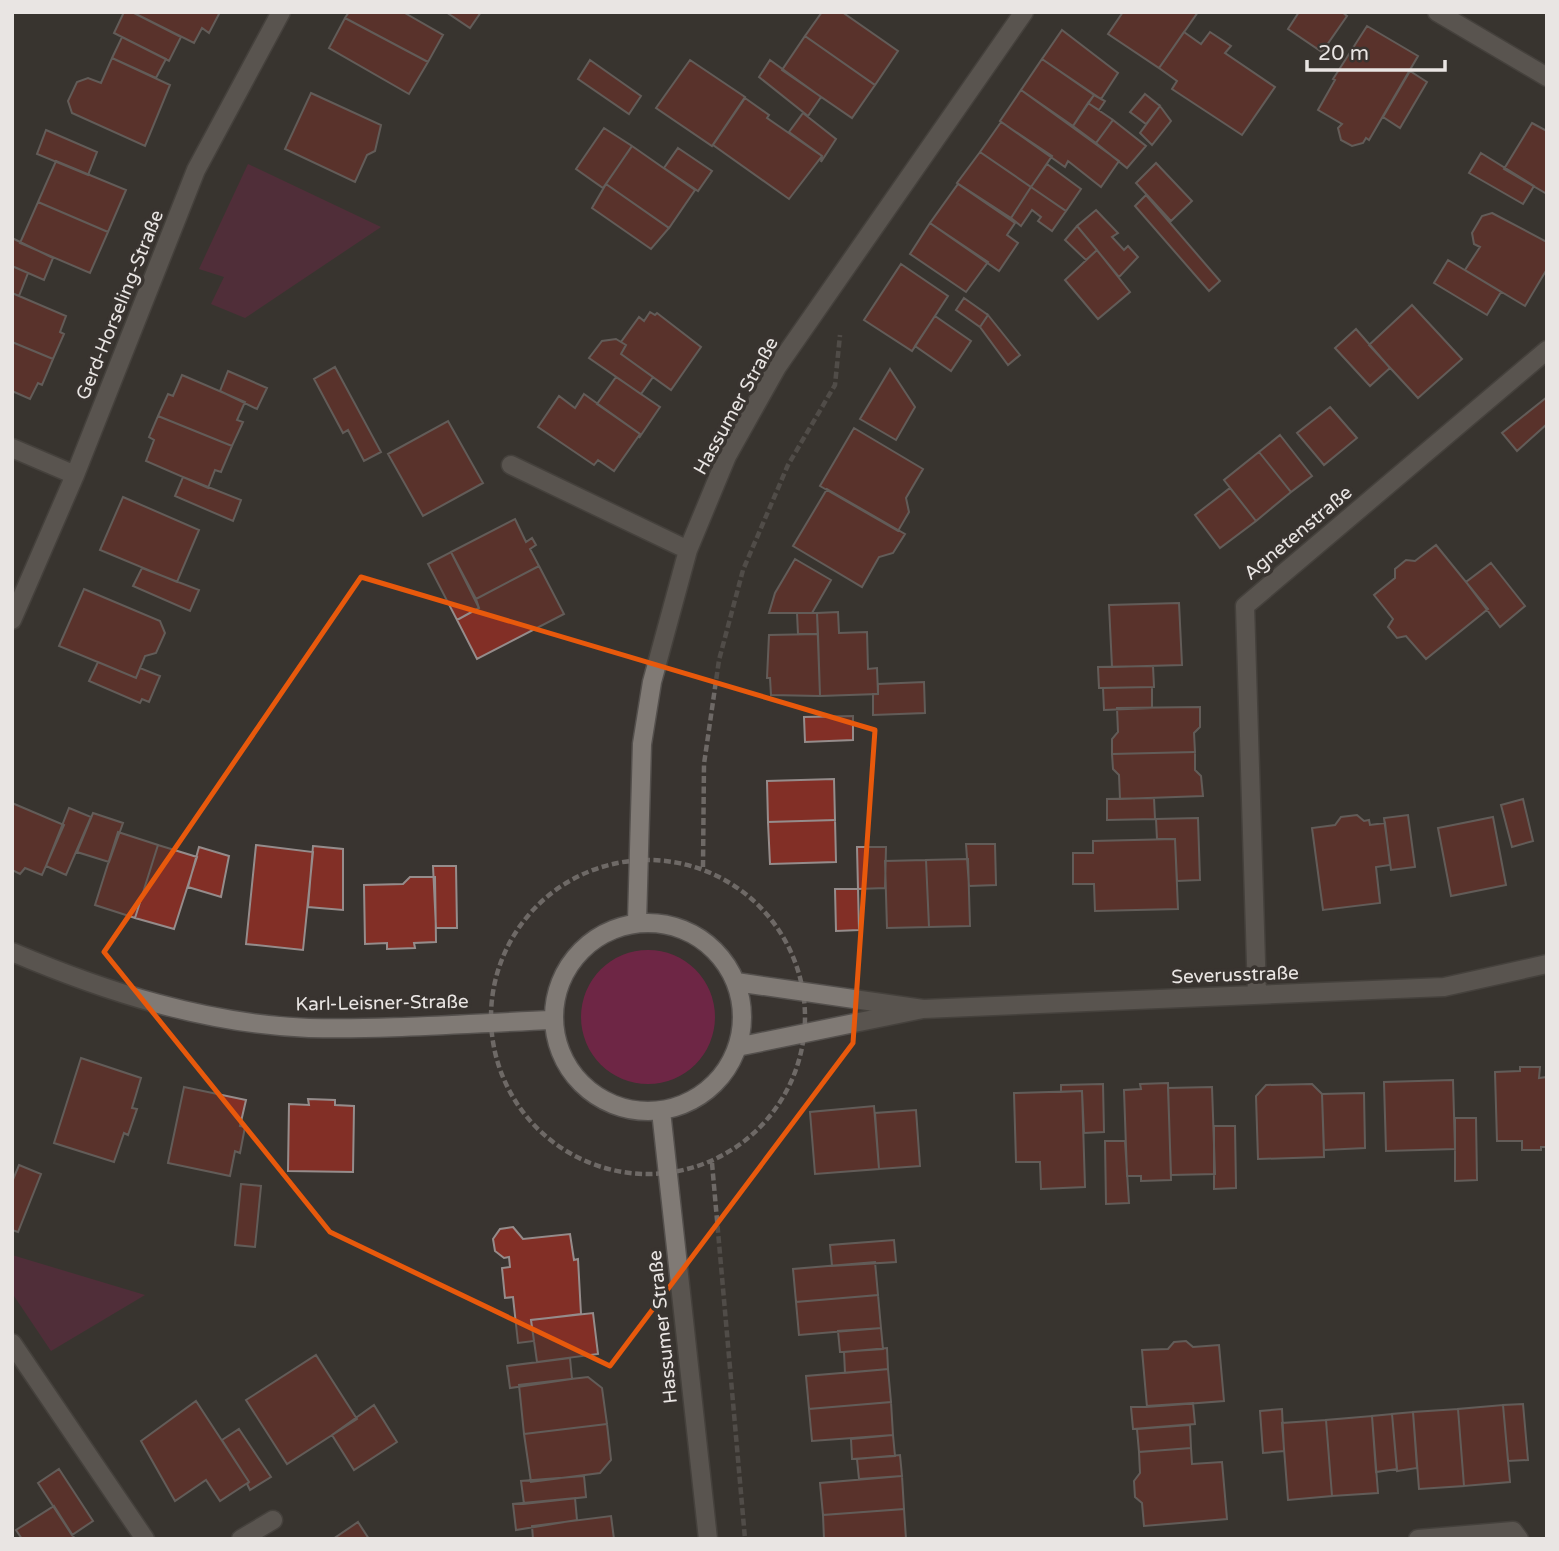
<svg xmlns="http://www.w3.org/2000/svg" width="1559" height="1551" font-family="'Varela Round',sans-serif">
<rect width="100%" height="100%" fill="#393430"/>
<path fill="#6e2645" d="M248,164L381,227L245,318L211,304L224,277L199,269Z
M581 1017a67 67 0 1 1 134 0a67 67 0 1 1-134 0Z
M12,1255L145,1295L51,1351L12,1293Z"/>
<path fill="#822f26" stroke="#958c8b" stroke-width="2" d="M124,12H132L181,37L169,61L114,33Z
M132,12H220L209,33L202,28L194,43Z
M349,12H403L443,35L428,62L345,18Z
M446,12H481L470,28Z
M822,12H842L898,51L875,85L805,36Z
M1123,12H1198L1159,68L1108,34Z
M1299,12H1342L1347,16L1322,52L1288,29Z
M345,18L428,62L409,94L329,48Z
M1367,26L1418,56L1369,140L1366,138L1363,143L1352,146L1341,140L1338,128L1342,124L1318,110L1335,80L1333,79Z
M1062,30L1118,73L1101,99L1042,59Z
M1184,32L1201,44L1210,32L1231,46L1225,53L1275,87L1242,135L1172,89L1177,81L1159,68Z
M805,36L875,85L852,118L782,70Z
M122,37L166,59L156,78L112,58Z
M112,58L170,85L145,146L72,113L68,101L77,82L88,78L101,83Z
M1042,59L1094,95L1073,126L1021,90Z
M590,60L641,96L629,114L578,79Z
M690,60L745,97L712,146L656,108Z
M770,60L821,97L808,116L759,77Z
M1410,71L1427,82L1400,128L1383,117Z
M1021,90L1119,161L1101,187L1068,161L1065,167L1000,121Z
M311,93L381,125L375,151L367,155L355,182L285,149Z
M1145,94L1160,106L1146,124L1130,112Z
M1094,95L1105,101L1099,110L1088,103Z
M745,98L769,115L767,118L822,156L789,199L713,145Z
M1088,103L1113,120L1096,143L1073,126Z
M1160,106L1171,121L1152,145L1140,133Z
M803,113L836,139L821,162L822,156L789,132Z
M1113,120L1146,146L1127,168L1096,143Z
M1001,122L1052,156L1031,187L980,152Z
M1532,123L1547,131V194L1504,169Z
M604,128L632,146L603,188L576,169Z
M46,130L97,152L88,175L37,154Z
M632,146L695,190L669,228L606,184Z
M678,148L712,171L698,191L664,168Z
M980,152L1031,187L1011,218L957,183Z
M1481,153L1534,186L1523,204L1469,173Z
M56,161L126,190L108,232L38,202Z
M1156,163L1192,201L1171,221L1136,183Z
M1047,164L1081,189L1066,211L1031,187Z
M606,184L669,228L651,249L592,208Z
M958,184L1015,223L1007,235L1018,243L999,271L930,223Z
M1031,187L1066,211L1052,231L1038,221L1041,217L1032,210L1021,226L1011,218Z
M1146,195L1220,281L1209,291L1135,206Z
M38,202L108,232L90,273L20,243Z
M1096,210L1118,233L1112,237L1124,250L1128,246L1138,257L1119,277L1077,226Z
M1492,213L1547,242V269L1525,306L1465,270L1480,247L1474,244L1472,233L1482,216Z
M930,223L988,262L966,292L910,254Z
M1077,226L1097,250L1086,260L1065,240Z
M12,238L53,258L44,280L12,266Z
M1097,250L1130,292L1098,319L1065,280Z
M1448,260L1501,292L1487,315L1434,283Z
M901,264L948,296L912,351L864,320Z
M12,266L28,273L19,296L12,293Z
M12,293L66,316L60,332L64,334L53,359L12,342Z
M964,298L988,315L980,327L956,310Z
M1412,305L1462,359L1418,398L1369,345Z
M650,312L655,315L657,313L701,347L671,390L621,354L626,345L621,342L639,317L644,321Z
M988,315L1020,355L1008,365L980,327Z
M935,316L971,341L951,371L915,346Z
M1356,329L1390,368L1370,386L1335,348Z
M616,339L626,345L621,354L653,377L641,394L589,358L602,341Z
M12,342L53,359L42,385L38,383L30,399L12,391Z
M335,367L381,452L364,461L348,430L343,433L314,379Z
M890,369L915,407L896,440L860,419Z
M228,371L267,388L257,409L220,391Z
M182,375L245,402L237,420L243,422L232,446L158,416L168,394L173,396Z
M616,377L660,407L639,438L640,434L597,404Z
M584,394L640,434L614,471L598,460L594,465L538,427L559,396L575,408Z
M1547,397V424L1517,451L1502,433Z
M1330,407L1357,438L1324,465L1297,433Z
M158,416L232,446L221,472L215,470L208,488L146,461L154,440L149,437Z
M448,421L483,483L423,516L388,454Z
M854,428L923,469L906,498L909,512L898,531L820,486Z
M1280,435L1312,476L1291,492L1259,452Z
M1259,452L1291,492L1256,521L1224,480Z
M183,477L241,500L233,521L175,496Z
M1230,488L1256,521L1220,548L1195,515Z
M827,489L905,534L893,553L879,557L862,587L793,546Z
M123,497L199,530L177,582L100,550Z
M515,519L526,542L532,538L536,545L530,549L539,566L476,599L451,552Z
M1436,545L1488,609L1426,659L1406,636L1397,638L1388,627L1393,619L1374,595L1395,578V569L1406,560L1415,561Z
M451,552L479,608L457,620L428,564Z
M795,559L831,580L812,613H769L775,593Z
M1491,563L1525,606L1500,627L1466,582Z
M539,566L564,614L477,659L457,620L479,608L476,599Z
M142,568L199,590L190,611L133,586Z
M84,589L160,621L165,633L156,653L145,656L136,678L59,646Z
M1179,603L1182,665L1112,667L1109,605Z
M838,612L839,633L867,632L868,669L877,668L878,694L820,696L817,613Z
M797,613H817L818,634H798Z
M818,634L820,696L771,695L770,678H767L769,635Z
M98,662L136,678L140,668L160,676L149,702L142,699L140,703L89,681Z
M1153,666L1154,687L1099,688L1098,667Z
M924,682L925,713L873,715V694H878V684Z
M1152,687V708L1104,710L1103,688Z
M1200,707V727L1194,733L1195,752L1112,754V739L1118,732L1117,708Z
M853,716V740L805,742L804,717Z
M1195,752V770L1201,776L1203,796L1120,799L1119,775L1113,769L1112,754Z
M834,779L835,820L768,822L767,781Z
M1154,798L1155,819L1107,820V799Z
M1523,799L1533,841L1512,847L1501,805Z
M12,803L64,825L42,875L25,868L20,874L12,870Z
M69,808L91,817L66,875L46,866Z
M93,813L123,823L109,862L77,852Z
M1357,815L1364,821L1369,820L1370,825L1385,823L1390,865L1376,867L1380,903L1323,910L1312,828L1335,825L1341,817Z
M1408,815L1415,867L1391,870L1384,818Z
M1493,817L1506,885L1451,896L1438,828Z
M1198,818L1200,880L1177,881L1175,839H1157L1156,819Z
M835,820L836,862L770,864L768,822Z
M118,832L158,845L135,918L95,905Z
M1175,839L1178,909L1095,911L1094,884H1073V853H1093V841Z
M966,844H995L996,885L969,886Z
M158,845L197,857L174,929L135,918Z
M256,845L313,852L303,950L246,944Z
M313,846L343,849V910L308,907Z
M199,847L229,856L221,897L188,887Z
M857,847H886L885,888L858,889Z
M968,859L970,926L929,927L926,860Z
M926,860L929,927L887,928L885,861Z
M433,866H456L457,928H436Z
M410,877H435L436,942L414,943L415,948L387,949V943L365,944L364,885L403,884Z
M835,889H858L859,930L836,931Z
M81,1058L141,1078L132,1108L137,1109L128,1135L124,1133L114,1162L54,1143Z
M1520,1067H1540L1539,1078L1547,1077V1147H1541V1150H1522V1141H1497L1495,1072L1520,1071Z
M1453,1080L1455,1149L1386,1151L1384,1082Z
M1168,1083L1171,1180L1141,1181V1176H1127L1124,1090L1141,1089L1140,1084Z
M1103,1084L1104,1132L1084,1133L1082,1091L1061,1092V1085Z
M1312,1084L1322,1094L1324,1157L1258,1159L1256,1096L1266,1085Z
M184,1087L246,1100L240,1126L245,1127L240,1153L235,1151L230,1176L168,1163Z
M1212,1087L1215,1174L1171,1175L1168,1088Z
M1082,1091L1085,1187L1041,1189L1040,1162H1016L1014,1093Z
M1364,1093L1365,1148L1324,1150L1322,1094Z
M308,1099L335,1100V1105L354,1106L353,1172L288,1171L289,1104L309,1105Z
M874,1106L879,1169L815,1174L810,1112Z
M916,1110L920,1166L879,1169L875,1113Z
M1455,1118H1476L1477,1180L1455,1181Z
M1214,1126H1235L1236,1188L1214,1189Z
M1105,1141H1125L1129,1203L1106,1204Z
M19,1165L41,1174L18,1232L12,1230V1182Z
M241,1184L261,1186L255,1247L235,1245Z
M513,1227L523,1239L570,1234L574,1260L578,1259L581,1314L531,1320L534,1341L518,1343L513,1297L505,1298L502,1268L510,1267L509,1257L504,1258L495,1251L493,1239L500,1229Z
M894,1240L896,1262L832,1266L830,1245Z
M875,1262L878,1295L796,1302L793,1269Z
M878,1295L881,1328L799,1335L796,1302Z
M593,1313L598,1354L537,1362L531,1320Z
M881,1328L883,1349L840,1352L838,1331Z
M1186,1341L1193,1347L1219,1345L1224,1401L1147,1407L1142,1350L1168,1349L1174,1342Z
M887,1348L888,1369L845,1373L844,1352Z
M316,1355L357,1419L287,1464L246,1400Z
M570,1358L572,1379L510,1388L507,1366Z
M888,1369L891,1402L809,1409L806,1376Z
M588,1377L602,1388L607,1424L524,1434L519,1385Z
M196,1401L249,1482L220,1501L206,1480L175,1501L141,1441Z
M891,1402L893,1435L812,1441L809,1409Z
M1193,1403L1195,1424L1133,1429L1131,1407Z
M1523,1404L1528,1460L1508,1461L1503,1405Z
M374,1405L397,1442L354,1470L332,1435Z
M1503,1405L1510,1482L1464,1486L1458,1409Z
M1282,1409L1284,1451L1263,1453L1260,1411Z
M1458,1409L1464,1486L1419,1489L1413,1412Z
M1413,1412L1417,1468L1397,1471L1392,1414Z
M1392,1414L1397,1469L1376,1472L1372,1416Z
M1372,1416L1378,1493L1332,1496L1326,1420Z
M1326,1420L1332,1496L1288,1500L1282,1423Z
M607,1424L611,1460L600,1473L531,1482L524,1434Z
M1190,1425L1191,1448L1139,1452L1137,1429Z
M239,1429L271,1477L250,1490L247,1484L249,1482L222,1440Z
M893,1435L895,1456L852,1459L851,1439Z
M1191,1448L1192,1464L1222,1462L1227,1519L1144,1526L1142,1503L1135,1497L1134,1481L1140,1473L1139,1452Z
M900,1455L902,1476L859,1479L857,1459Z
M59,1469L93,1521L72,1535L38,1483Z
M584,1476L586,1497L524,1504L521,1481Z
M902,1476L904,1509L823,1515L820,1483Z
M575,1498L577,1520L516,1530L513,1504Z
M54,1506L75,1539H22L16,1530Z
M904,1509L906,1539H824L823,1515Z
M611,1516L614,1539H533L532,1526Z
M358,1522L369,1539H333Z"/>
<g fill="none" stroke-linecap="round" stroke-linejoin="round">
<g stroke="#54504d" stroke-width="21">
<path id="minor" d="M1437,12L1547,77
M12,448L75,475
M511,465L688,550
M12,620L75,475L196,170L281,12
M637,922L642,744L652,682L688,550L727,456L777,367L1024,12
M554 1017a94 94 0 1 1 188 0a94 94 0 1 1-188 0Z
M12,952C106,992 206,1024 309,1028C387,1030 474,1023 553,1020
M736,982L923,1009L737,1047
M1257,995L1245,606L1547,350
M923,1009L1444,987L1547,964
M661,1111L708,1539
M12,1343L145,1539
M241,1539L273,1520
M1418,1539L1513,1531L1519,1539"/>
</g>
<path stroke="#6e6966" stroke-width="4.5" stroke-dasharray="7 3.5" stroke-linecap="butt" d="M491 1017a157 157 0 1 1 314 0a157 157 0 1 1-314 0Z
M703,867L704,764L719,660L743,570L788,465L835,385L840,335
M712,1163L745,1539"/>
<use href="#minor" stroke="#807a75" stroke-width="18"/>
</g>
<path d="M0 0H1559V1551H0ZM361,577L875,730L853,1043L610,1366L330,1232L104,952Z" fill="#393430" fill-opacity=".55" fill-rule="evenodd"/>
<path fill="none" stroke="#e8590c" stroke-width="5" stroke-linejoin="round" d="M361,577L875,730L853,1043L610,1366L330,1232L104,952Z"/>
<g text-anchor="middle" dominant-baseline="central" stroke-width="7" stroke-linejoin="round" paint-order="stroke">
<g font-size="19" fill="#e9e5e3" stroke="#393430">
<text transform="translate(120 305) rotate(-68)">Gerd-Horseling-Straße</text>
<text transform="translate(736 406) rotate(-61)">Hassumer Straße</text>
<text transform="translate(1298 533) rotate(-40)">Agnetenstraße</text>
<text transform="translate(1235 975) rotate(-2)">Severusstraße</text>
<text transform="translate(382 1003) rotate(-1)">Karl-Leisner-Straße</text>
<text transform="translate(663 1327) rotate(-96)">Hassumer Straße</text>
</g>
</g>
<rect width="1559" height="1551" fill="none" stroke="#e9e5e3" stroke-width="28"/>
<path d="M1307 60v10h138v-10" fill="none" stroke="#e9e5e3" stroke-width="3.5"/>
<text x="1318" y="60" font-size="21" fill="#e9e5e3" stroke="#393430" stroke-width="5" paint-order="stroke">20 m</text>
</svg>
